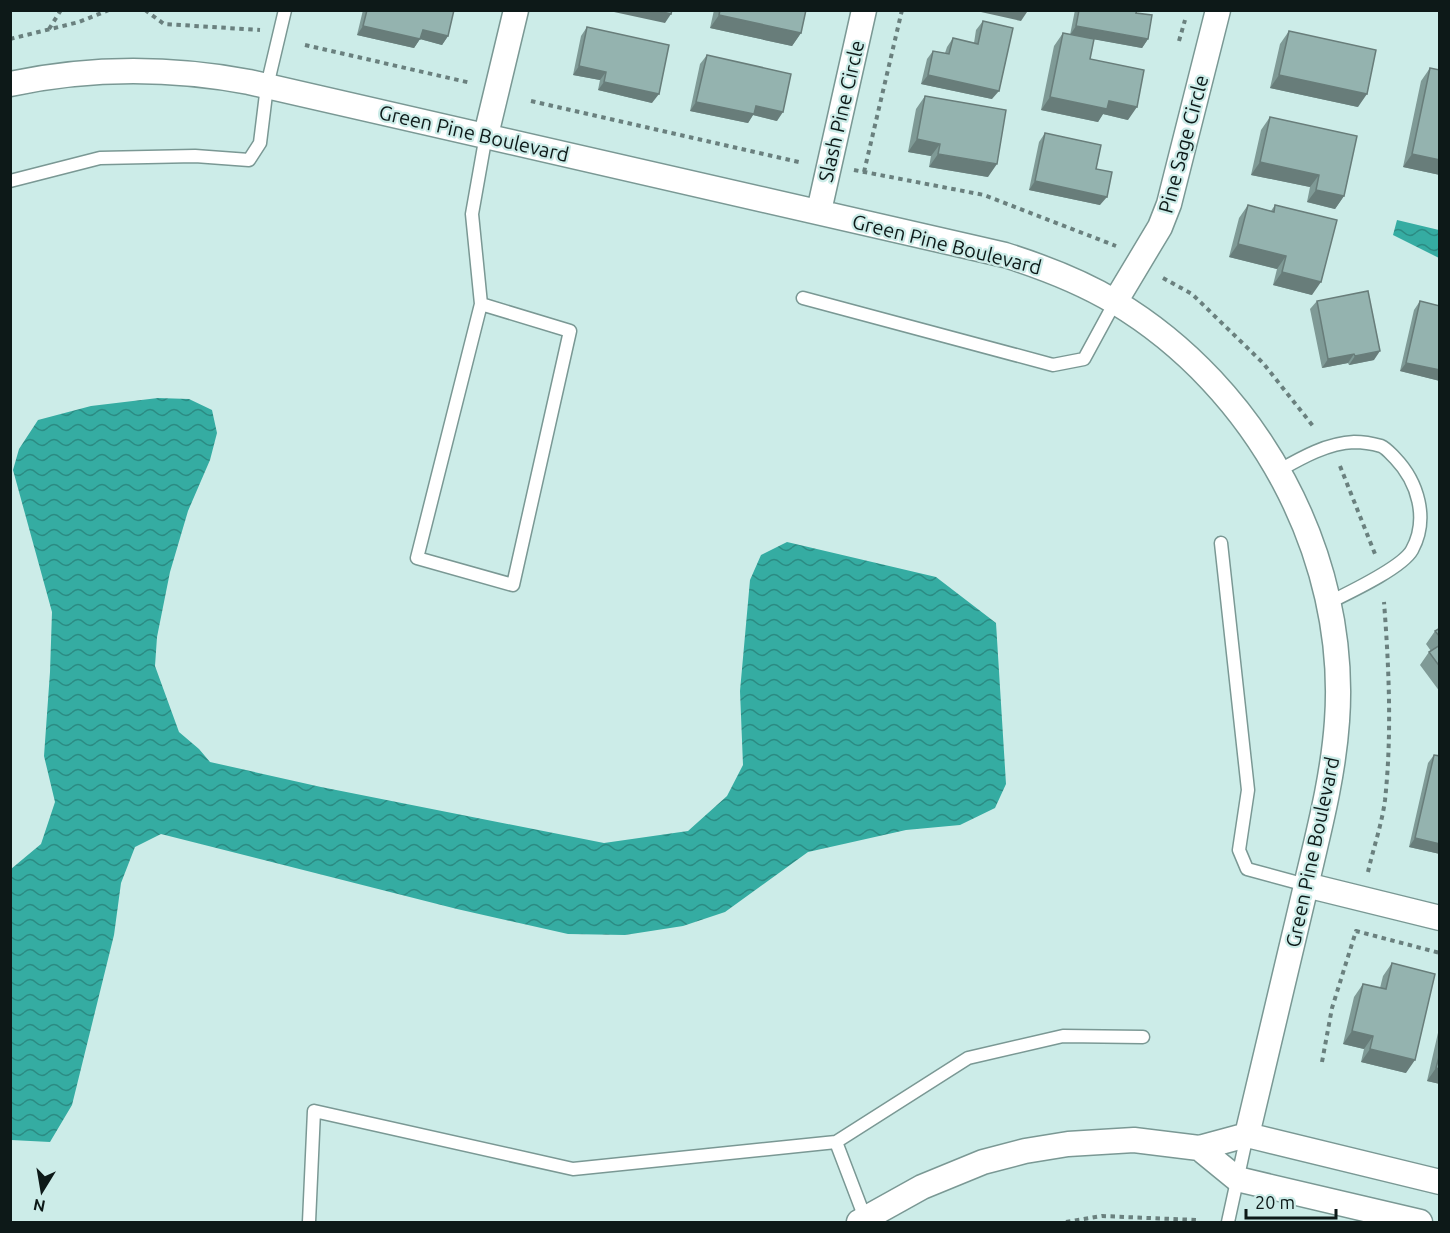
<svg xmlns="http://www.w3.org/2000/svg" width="1450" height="1233" font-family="Ubuntu,sans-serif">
<defs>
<pattern id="water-waves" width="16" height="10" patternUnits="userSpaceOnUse" patternTransform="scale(1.5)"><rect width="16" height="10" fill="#35aca2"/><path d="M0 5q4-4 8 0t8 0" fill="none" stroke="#2b8b83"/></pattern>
</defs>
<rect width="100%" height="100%" fill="#ccece8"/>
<path fill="url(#water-waves)" d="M1397,220L1439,230V258L1393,235Z
M158,398L189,399L212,410L217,433L210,460L188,511L170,572L157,637L155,666L179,732L199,749L210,762L321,787L604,843L688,831L727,796L743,765L740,691L750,580L761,555L787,542L936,577L996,623L1006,784L995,808L960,825L906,830L808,852L725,912L683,926L625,935L568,934L457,909L161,834L135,847L121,883L114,935L72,1105L50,1142L11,1140V869L41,844L55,802L44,756L50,672L52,612L13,470L19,449L38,420L91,406Z"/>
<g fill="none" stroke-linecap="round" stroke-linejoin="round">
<g stroke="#7a9894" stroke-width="15">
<path id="service" d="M10,181L100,158L195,156L249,160L260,143L267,86L285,10
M803,298L1053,365L1084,359L1115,302
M481,304L570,331L513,585L417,558L481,304L472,214L486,135
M1278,471C1301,458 1327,443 1354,442C1362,442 1374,444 1381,446C1386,448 1391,454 1395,458C1418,482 1429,519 1412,550C1402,568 1348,593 1328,603
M1221,543L1248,790L1239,850L1247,869L1306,885
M836,1142L865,1218
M309,1222L314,1111L573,1169L836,1142L968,1058L1063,1036L1143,1037
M1228,1222L1247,1135"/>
</g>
<g stroke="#7a9894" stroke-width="27">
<path id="minor" d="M10,84C90,67 169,67 249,82L1005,255C1043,267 1080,281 1115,302C1257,387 1349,555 1337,721C1333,779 1318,834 1305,890C1285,972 1266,1054 1247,1135
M486,135L516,10
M819,211L864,10
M1115,302L1160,227L1169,204L1218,10
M1306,885L1440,918
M1199,1148L1237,1179L1420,1222
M859,1222L922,1187L983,1162L1025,1151L1068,1144L1134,1140L1199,1148L1247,1135L1440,1182"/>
</g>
<path stroke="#6a807e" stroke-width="4" stroke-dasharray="4.5 4.5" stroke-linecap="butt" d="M145,10L164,24L260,30
M49,29L61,10
M10,39L79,22L109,10
M1179,41L1185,20
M305,45L471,83
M531,101L803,163
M854,170L984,195L1116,246
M864,172L902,10
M1163,278L1192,294L1263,363L1313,426
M1340,466L1375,554
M1368,872C1373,849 1382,824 1385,800C1392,735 1389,668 1384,602
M1322,1062L1332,1008L1356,931L1440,953
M1066,1222L1102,1216L1196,1220"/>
<use href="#service" stroke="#fff" stroke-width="12"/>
<use href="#minor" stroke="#fff" stroke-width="24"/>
</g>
<path fill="#7f9a96" d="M363,10H454L448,36L442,45L420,39L414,48L357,35Z
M714,10H806L801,33L792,46L710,28Z
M1075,10H1137L1136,13L1148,39L1142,48L1088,38L1090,59L1128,120L1103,114L1098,122L1041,110L1054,46L1063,33L1070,35Z
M983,21L992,99L921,84L927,59L933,51L945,53L947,47L953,38L974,43L976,30Z
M587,27L652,103L598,90L600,80L573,75L581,36Z
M1289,31L1358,107L1270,88L1280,44Z
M707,55L777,121L753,115L748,123L690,111L700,64Z
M1430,68L1440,175L1403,167L1421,81Z
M925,96L988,177L929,167L931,156L908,152L916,109Z
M1270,117L1344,196L1335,209L1307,202L1310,187L1251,175L1261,130Z
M1045,133L1096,169L1100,205L1029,190L1039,142Z
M1248,205L1271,211L1275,205L1312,295L1273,285L1277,269L1229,257L1239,218Z
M1317,301L1374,360L1349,365L1348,363L1322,368L1310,309Z
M1420,301L1440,306V381L1400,371L1414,310Z
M1440,628V692L1420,665L1429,652L1431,651L1426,644L1435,631Z
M1434,755L1440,756V854L1409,847L1428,763Z
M1392,963L1406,1073L1361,1062L1364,1049L1343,1044L1354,997L1363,984L1380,988L1383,976Z
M1440,1024V1084L1427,1081Z"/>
<path fill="#687d7a" d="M615,10H655L671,14L665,23L614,12Z
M972,10H1019L1027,12L1021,21Z
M719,15L801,33L792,46L710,28Z
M363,26L423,30L448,36L442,45L420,39L414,48L357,35Z
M1076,26L1148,39L1142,48L1070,35Z
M579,66L606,72L600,80L573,75Z
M928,75L999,91L992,99L921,84Z
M1279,75L1367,94L1358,107L1270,88Z
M604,82L659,94L652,103L598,90Z
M1050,97L1109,101L1137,107L1128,120L1103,114L1098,122L1041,110Z
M696,102L756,106L783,112L777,121L753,115L748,123L690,111Z
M917,139L940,144L931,156L908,152Z
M938,154L997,164L988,177L929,167Z
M1412,154L1440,160V175L1403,167Z
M1260,162L1319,175L1310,187L1251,175Z
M1035,181L1107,197L1100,205L1029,190Z
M1316,190L1344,196L1335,209L1307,202Z
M1238,244L1286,256L1277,269L1229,257Z
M1282,272L1321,282L1312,295L1273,285Z
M1380,351L1374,360L1349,365L1355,356Z
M1354,354L1348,363L1322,368L1328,359Z
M1406,363L1440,370V381L1400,371Z
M1415,838L1440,844V854L1409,847Z
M1352,1031L1373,1036L1364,1049L1343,1044Z
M1370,1049L1415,1060L1406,1073L1361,1062Z
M1436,1068L1440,1069V1084L1427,1081Z"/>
<path fill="#94b3af" stroke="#687d7a" stroke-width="1.5" d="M367,10H454L448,36L423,30L420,39L363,26Z
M655,10H672L671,14Z
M720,10H806L801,33L719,15Z
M1079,10H1137L1136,13L1152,15L1148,39L1076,26Z
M983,21L1013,28L999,91L928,75L933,51L949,54L953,38L978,44Z
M587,27L669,45L659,94L604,82L606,72L579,66Z
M1289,31L1376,50L1367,94L1279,75Z
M1063,33L1094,39L1090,59L1144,70L1137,107L1109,101L1107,109L1050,97Z
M707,55L791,74L783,112L756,106L754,114L696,102Z
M1430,68L1440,70V160L1412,154Z
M925,96L1006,110L997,164L938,154L940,144L917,139Z
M1270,117L1357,136L1344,196L1316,190L1319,175L1260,162Z
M1045,133L1101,145L1096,169L1112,172L1107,197L1035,181Z
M1248,205L1274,212L1275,205L1337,220L1321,282L1282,272L1286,256L1238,244Z
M1368,291L1380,351L1355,356L1354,354L1328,359L1317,301Z
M1420,301L1440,306V370L1406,363Z
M1440,628V637L1435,631Z
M1440,645V667L1429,652Z
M1434,755L1440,756V844L1415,838Z
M1392,963L1435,974L1415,1060L1370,1049L1373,1036L1352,1031L1363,984L1386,989Z
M1440,1053V1069L1436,1068Z"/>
<g text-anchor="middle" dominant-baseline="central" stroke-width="4.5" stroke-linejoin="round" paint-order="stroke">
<g font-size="20" fill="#0d1918" stroke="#ccece8">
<text transform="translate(841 111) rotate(-77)">Slash Pine Circle</text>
<text transform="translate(474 133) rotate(13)">Green Pine Boulevard</text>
<text transform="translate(1183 144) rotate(-75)">Pine Sage Circle</text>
<text transform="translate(947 244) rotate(14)">Green Pine Boulevard</text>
<text transform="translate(1312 852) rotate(-78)">Green Pine Boulevard</text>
</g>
</g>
<rect width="1450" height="1233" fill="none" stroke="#0d1918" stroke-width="24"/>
<g transform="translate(42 1191) rotate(191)" stroke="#ccece8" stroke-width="4.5" paint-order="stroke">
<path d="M0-4.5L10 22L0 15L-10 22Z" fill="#0d1918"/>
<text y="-9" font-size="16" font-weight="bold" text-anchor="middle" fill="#0d1918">N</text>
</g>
<path d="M1246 1209v9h90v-9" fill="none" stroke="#0d1918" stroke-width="3"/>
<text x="1255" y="1209" font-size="18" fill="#0d1918" stroke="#ccece8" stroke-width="4.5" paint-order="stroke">20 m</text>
</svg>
